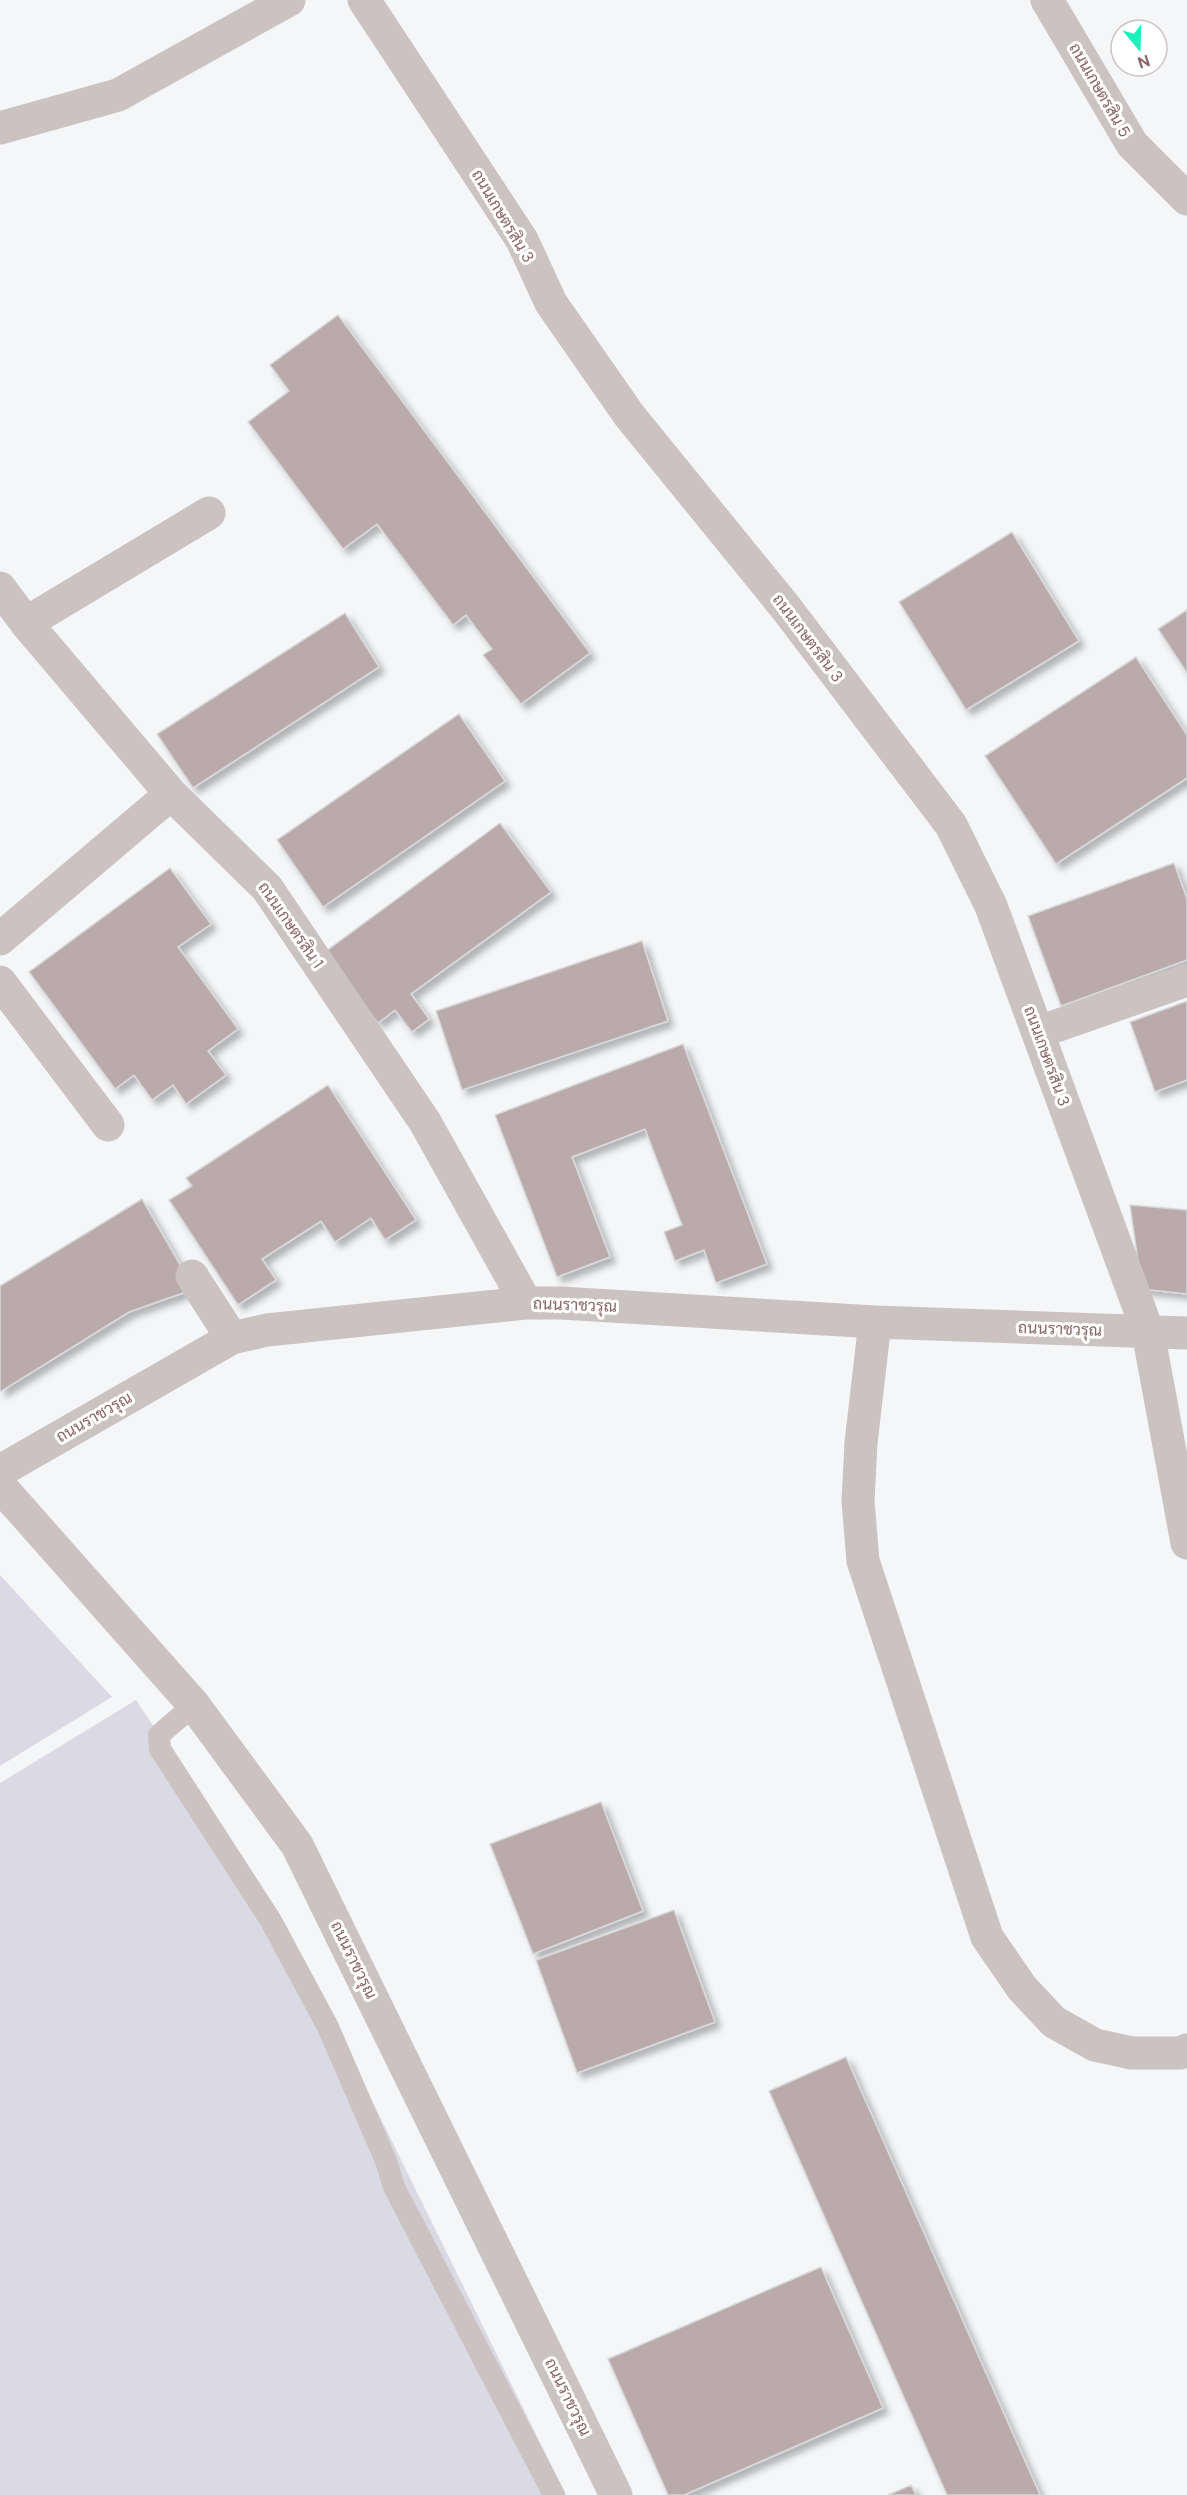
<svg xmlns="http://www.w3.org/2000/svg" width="1187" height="2495" font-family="'DM Sans',Sarabun,sans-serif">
<defs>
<filter id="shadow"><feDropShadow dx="5.5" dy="5.5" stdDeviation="3" flood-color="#0004"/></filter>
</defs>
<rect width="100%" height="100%" fill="#f4f6f8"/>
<path fill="#dbdae4" d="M0,1575L112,1697L0,1766Z
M136,1700L286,1926L566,2495H0V1783Z"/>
<path fill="#baaaab" stroke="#d7d8d9" stroke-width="1.5" filter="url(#shadow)" d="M338,315L590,653L521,704L483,655L492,649L466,615L453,625L377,524L343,549L248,422L289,391L270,365Z
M1012,532L1079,641L966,710L899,602Z
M1187,610V673L1158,629Z
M345,613L379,667L193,788L157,734Z
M1136,657L1187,735V778L1056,864L985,756Z
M459,714L505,781L323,907L277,840Z
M500,823L551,892L411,994L429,1019L412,1032L395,1010L378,1023L325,952Z
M1174,863L1187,899V960L1061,1006L1028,916Z
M170,868L211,924L178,947L238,1029L208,1051L226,1075L186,1104L173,1085L152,1100L134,1075L115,1089L29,972Z
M642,941L668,1021L462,1090L436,1011Z
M1187,1001V1080L1155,1092L1130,1022Z
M683,1044L767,1264L716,1283L704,1250L675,1261L664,1232L682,1225L645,1129L572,1157L610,1257L557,1277L495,1115Z
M328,1085L416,1220L385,1240L371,1218L335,1242L321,1221L262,1259L276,1280L238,1305L169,1200L192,1186L186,1178Z
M142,1199L194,1289L129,1312L0,1392V1286Z
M1130,1205L1187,1210V1294L1142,1289Z
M601,1802L643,1911L533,1954L490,1844Z
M674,1910L715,2022L577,2073L536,1960Z
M846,2057L1040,2495H947L769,2091Z
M821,2267L883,2408L684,2495H668L608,2359Z
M911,2485L916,2495H888Z"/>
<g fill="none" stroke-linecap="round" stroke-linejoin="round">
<path stroke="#cbc2c2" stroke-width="22" d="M194,1705L159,1735L160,1749L271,1921L328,2027L386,2161L394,2187L554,2495"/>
<path stroke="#cbc2c2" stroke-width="33" d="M364,0L522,240L551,303L629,415L786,608L951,825L991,906L1148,1332L1187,1543
M1047,0L1132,144L1187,199
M0,128L118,95L289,0
M0,588L26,623L171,794L267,888L425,1122L526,1303
M26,623L209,513
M0,939L171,794
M0,982L108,1125
M1039,1032L1187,980
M192,1276L232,1338
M875,1322L861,1443L858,1501L863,1561L987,1937L1022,1988L1054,2022L1095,2045L1132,2053H1180L1187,2050
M0,1471L232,1338L267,1330L526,1303H561L875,1322L1187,1333
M0,1486L194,1705L297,1845L616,2495"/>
</g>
<g text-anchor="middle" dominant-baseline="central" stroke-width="6" stroke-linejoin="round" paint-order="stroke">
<g font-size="16" fill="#886465" stroke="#fff">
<text transform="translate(1100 90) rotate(60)">ถนนเกษตรสิน 5</text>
<text transform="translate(503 216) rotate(59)">ถนนเกษตรสิน 3</text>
<text transform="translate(808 638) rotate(53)">ถนนเกษตรสิน 3</text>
<text transform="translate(291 925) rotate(55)">ถนนเกษตรสิน 1</text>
<text transform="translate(1047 1056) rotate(70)">ถนนเกษตรสิน 3</text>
<text transform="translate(575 1305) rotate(2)">ถนนราชวรุณ</text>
<text transform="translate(1060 1329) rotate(2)">ถนนราชวรุณ</text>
<text transform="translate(94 1417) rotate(-30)">ถนนราชวรุณ</text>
<text transform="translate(354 1960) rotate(64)">ถนนราชวรุณ</text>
<text transform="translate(568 2397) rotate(64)">ถนนราชวรุณ</text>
</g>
</g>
<g transform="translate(1139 48) rotate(161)"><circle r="28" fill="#ffffff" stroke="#cfc1c1" stroke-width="1.5"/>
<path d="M0-4.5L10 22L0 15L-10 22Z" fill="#19f2bc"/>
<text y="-9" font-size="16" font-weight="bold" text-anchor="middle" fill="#886465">N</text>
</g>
</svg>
